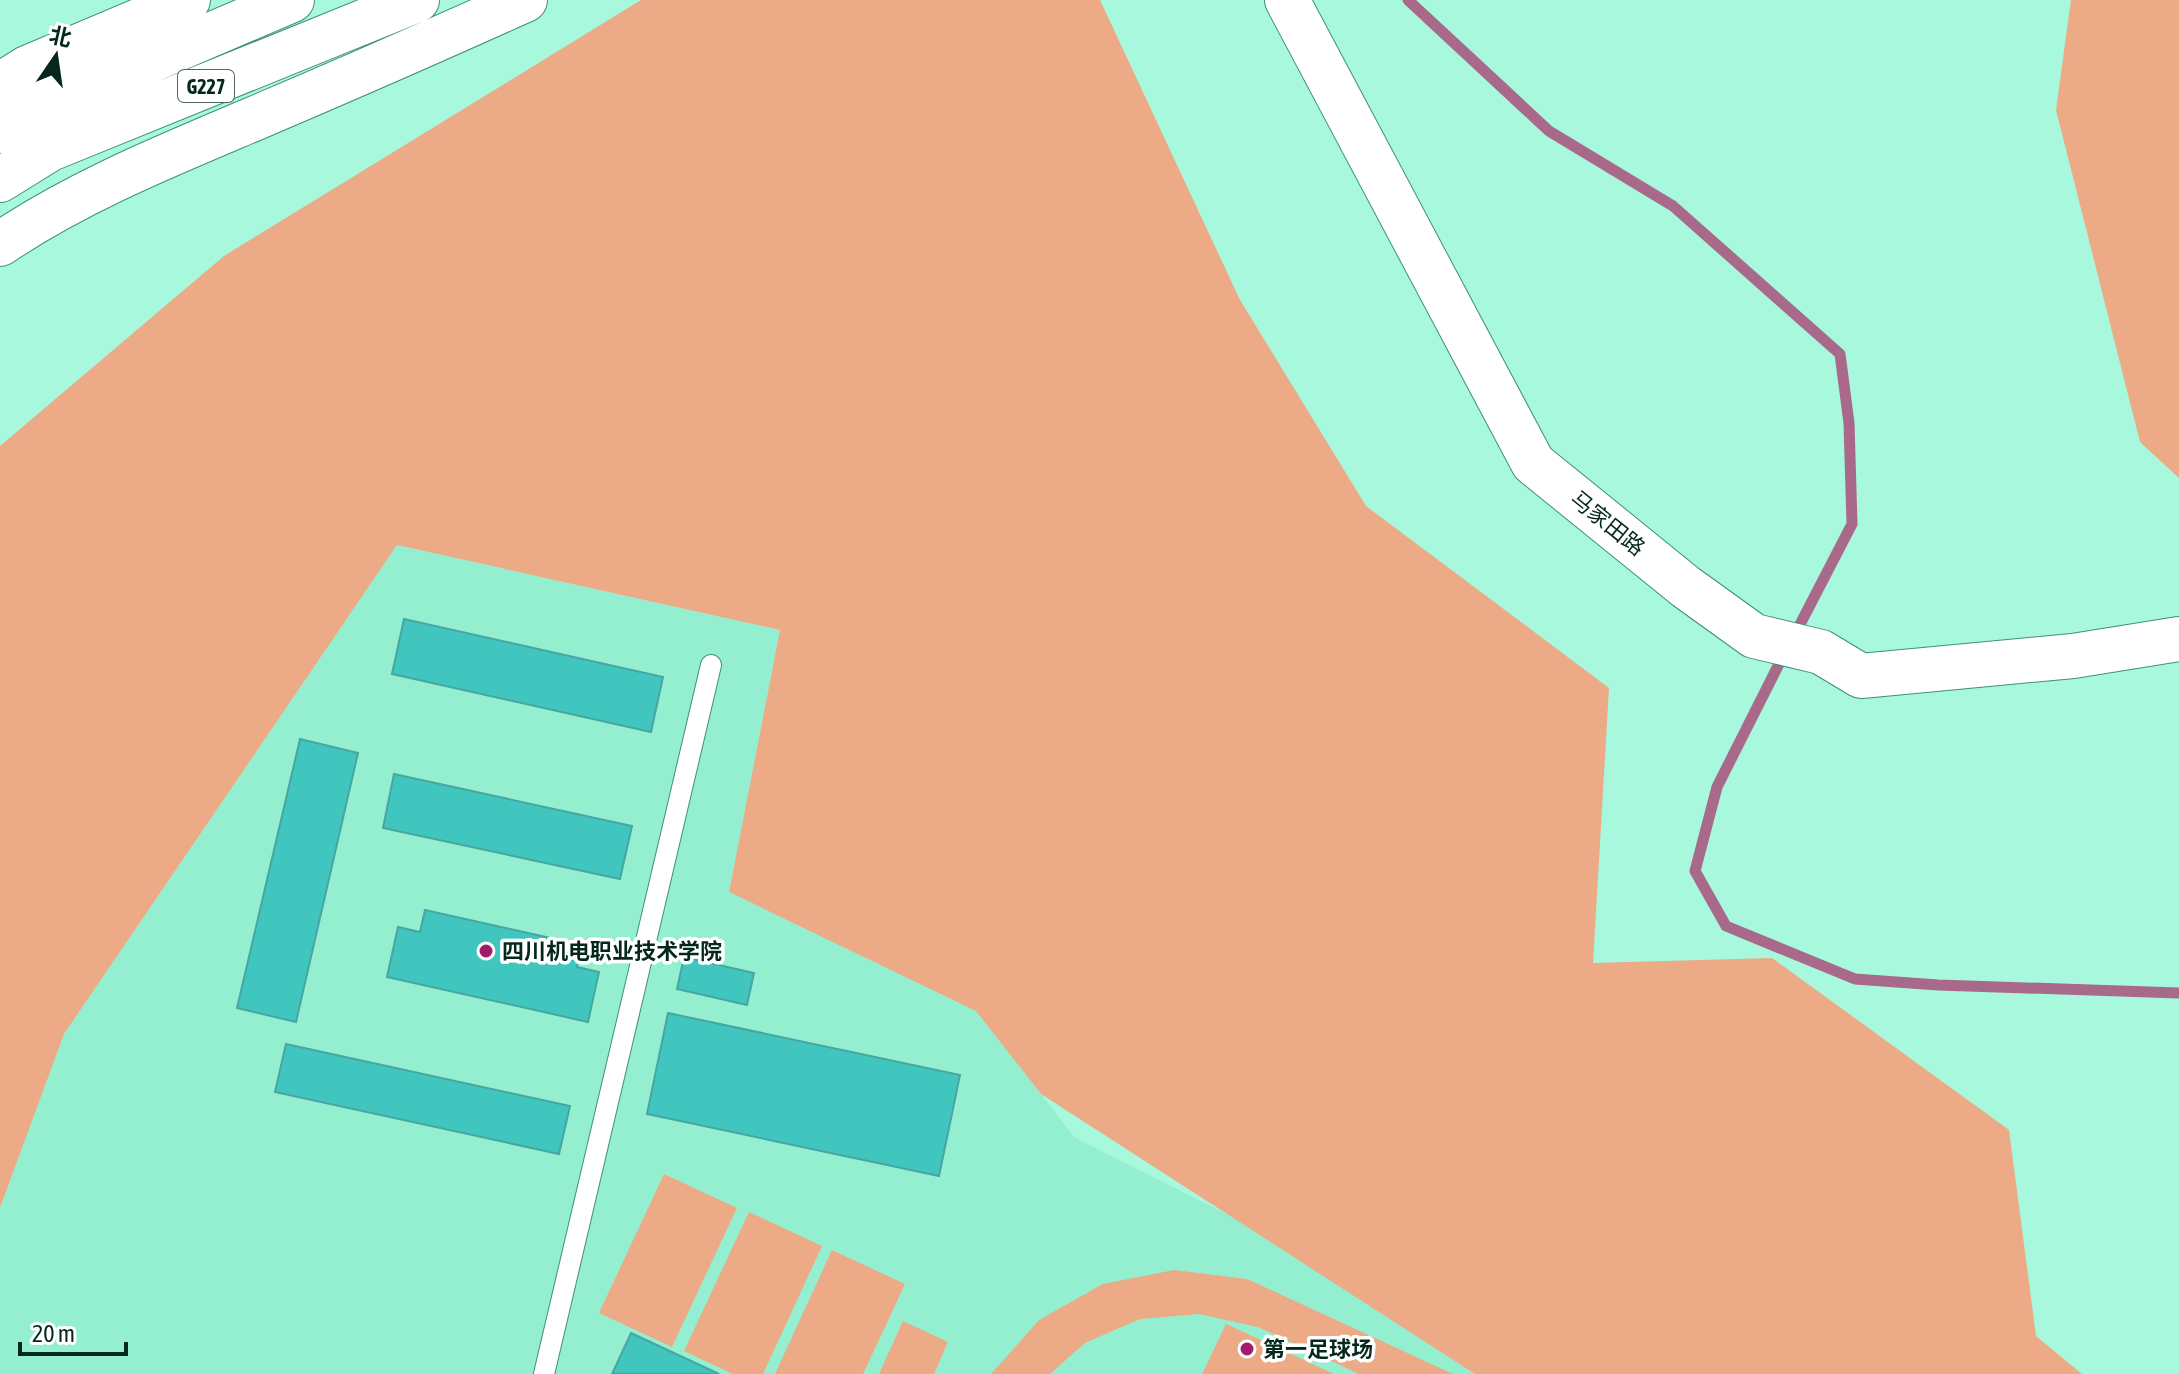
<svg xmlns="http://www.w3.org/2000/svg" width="2179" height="1374" font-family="'Asap Condensed','Noto Sans SC',sans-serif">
<rect width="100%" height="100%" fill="#a7f8dc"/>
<path fill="#94efd0" d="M397,545L780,630L729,892L977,1011L1074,1137L1492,1348L1519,1374H0V1208L64,1034Z"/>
<path fill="#ecab86" d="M641,0H1100L1240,300L1366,506L1609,688L1593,963L1772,958L2009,1130L2036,1336L2082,1374H1475L1041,1094L976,1011L729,892L780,630L397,545L64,1034L0,1208V446L224,256Z
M2071,0H2179V478L2140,442L2056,110Z
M664,1174L737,1208L672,1347L599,1313Z
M749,1212L822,1246L763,1374H733L684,1351Z
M832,1250L905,1284L863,1374H775Z
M1174,1270L1247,1279L1453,1374H1359L1258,1327L1199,1314L1140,1319L1085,1343L1050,1374H991L1039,1320L1103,1284Z
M903,1321L948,1342L934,1374H879Z
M1226,1324L1334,1374H1202Z"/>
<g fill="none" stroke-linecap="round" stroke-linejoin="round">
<path stroke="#a9698a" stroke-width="11" d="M1408,0L1549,131L1673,206L1840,354L1849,423L1852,524L1794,636
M1784,654L1717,787L1695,871L1726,926L1855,979L1938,985L2179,993"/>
</g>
<path fill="#40c5bf" stroke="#48a6a1" stroke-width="2" d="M404,619L663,677L651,732L392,674Z
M300,739L358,753L296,1022L237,1008Z
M394,774L632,826L620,879L383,828Z
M425,910L582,945L577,967L599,972L588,1022L387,977L398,927L420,932Z
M684,957L754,973L747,1005L677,989Z
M668,1013L960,1075L939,1176L647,1114Z
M286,1044L570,1106L559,1154L275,1092Z
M631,1333L719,1374H612Z"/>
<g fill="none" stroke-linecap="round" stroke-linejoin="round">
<g stroke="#3f9077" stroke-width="22">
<path id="lane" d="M544,1374L711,665"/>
</g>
<g stroke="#3f9077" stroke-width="46">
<path id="secondary" d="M1287,0L1533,463L1686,587L1754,636L1821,652L1861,676L2073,656L2179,639"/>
</g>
<g stroke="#3f9077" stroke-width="46">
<path id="highway" d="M0,85L27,68L188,0
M0,131L28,113L292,0
M0,180L50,149L417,0
M0,244C77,192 166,156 251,120C343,81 434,41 525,0"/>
</g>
<use href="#lane" stroke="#fff" stroke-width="20"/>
<use href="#secondary" stroke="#fff" stroke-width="44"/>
<use href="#highway" stroke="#fff" stroke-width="44"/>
</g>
<g fill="#a11c6b" stroke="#fff" stroke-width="3">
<circle cx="486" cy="951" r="8"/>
<circle cx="1247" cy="1349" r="8"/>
</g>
<g text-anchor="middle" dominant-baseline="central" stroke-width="7" stroke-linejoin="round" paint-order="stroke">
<rect fill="#fff" stroke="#506862" stroke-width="2" x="178" y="70" width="56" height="32" rx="6"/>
<g font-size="20" font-weight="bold" fill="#05281e">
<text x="206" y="86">G227</text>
</g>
<g font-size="22" fill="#05281e" stroke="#fff">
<text transform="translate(1608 523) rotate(39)">马家田路</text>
</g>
<g font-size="22" font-weight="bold" fill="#05281e" stroke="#fff" text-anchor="start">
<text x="502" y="951">四川机电职业技术学院</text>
<text x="1263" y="1349">第一足球场</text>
</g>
</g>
<g transform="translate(56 56) rotate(13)" stroke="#ffffff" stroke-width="6" paint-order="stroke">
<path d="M0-6L14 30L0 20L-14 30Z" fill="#05281e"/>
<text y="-12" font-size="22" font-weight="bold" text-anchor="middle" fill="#05281e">北</text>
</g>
<path d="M20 1342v12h106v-12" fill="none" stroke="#05281e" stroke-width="4"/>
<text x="32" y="1342" font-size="24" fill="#05281e" stroke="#ffffff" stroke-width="6" paint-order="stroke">20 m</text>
</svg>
